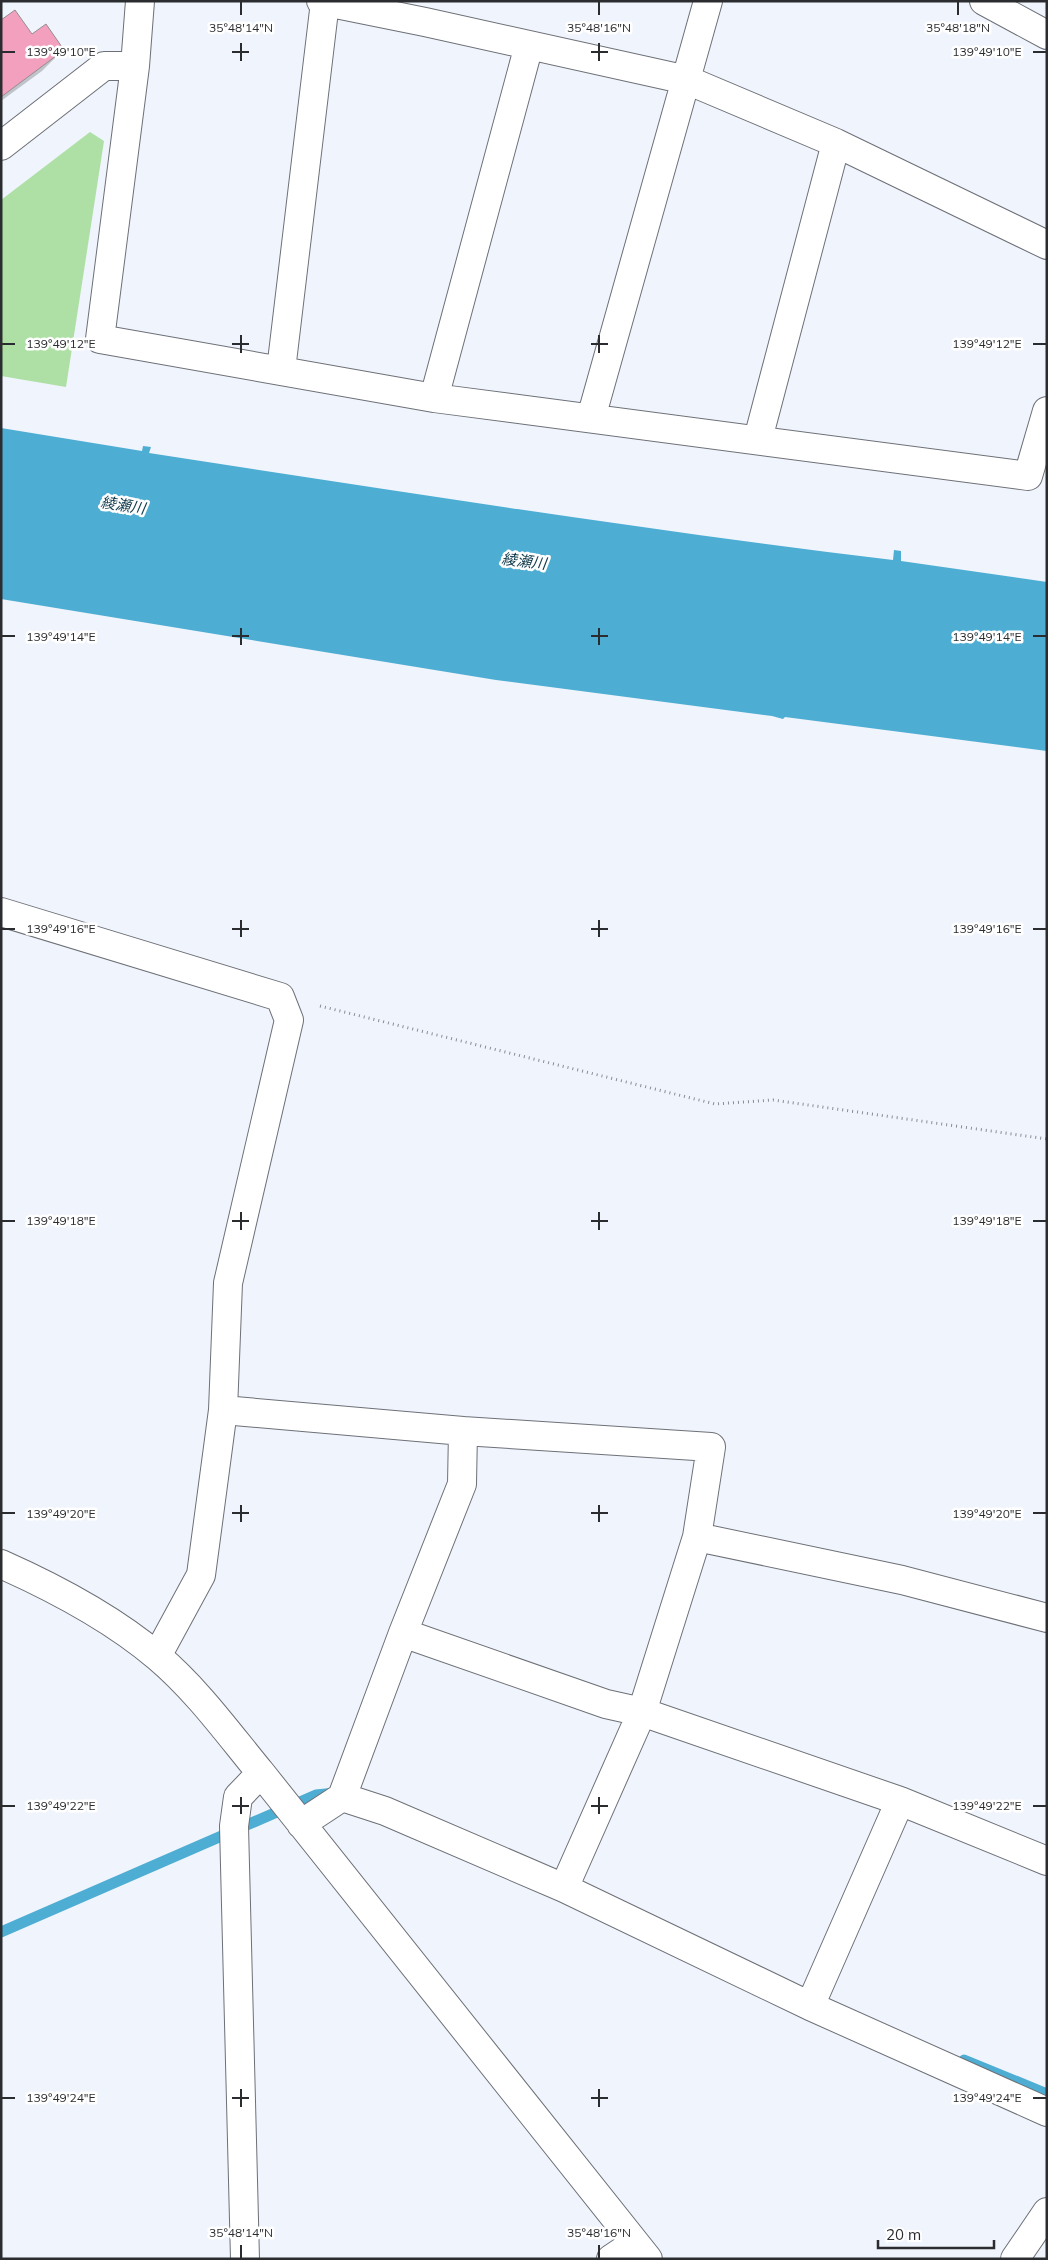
<svg xmlns="http://www.w3.org/2000/svg" width="1048" height="2260" font-family="Mulish,'Noto Sans JP',sans-serif">
<rect width="100%" height="100%" fill="#f0f4fc"/>
<path fill="#aee0a5" d="M90,132L104,141L66,387L1,376V200Z"/>
<path fill="#4dadd3" d="M1,428L142,451L143,446L151,447L149,453C397,491 644,530 893,560L894,550L901,551V561L1047,582V751L785,717L783,719L772,716L496,680L1,599Z"/>
<path fill="#0003" d="M1,22L63,50L42,71L1,101Z"/>
<g fill="none" stroke-linecap="round" stroke-linejoin="round">
<path stroke="#4dadd3" stroke-width="11" d="M1,1932L316,1795L336,1793
M964,2060L1047,2094"/>
</g>
<path fill="#f3a0bf" stroke="#958c8f" d="M15,10L32,34L46,24L64,50L1,97V20Z"/>
<g fill="none" stroke-linecap="round" stroke-linejoin="round">
<g stroke="#6d7077" stroke-width="30">
<path id="minor" d="M140,1L135,66L100,339L434,398L1028,476L1047,411
M321,1L425,22L687,80L836,143L1047,245
M1,146L104,66H135
M281,370L325,2
M434,398L529,45
M591,418L708,1
M758,439L836,143
M1,912L280,997L289,1020L228,1283L223,1410L201,1575L157,1656
M223,1410L463,1431L462,1484L403,1633L342,1797L301,1824
M463,1431L711,1447L697,1537L642,1712L564,1888
M697,1537L902,1580L1047,1618
M1,1564C55,1588 112,1618 158,1657C197,1690 228,1733 261,1773L648,2259
M403,1633L606,1704L642,1712L900,1801L1047,1861
M342,1797L385,1811L564,1888L810,2006L1047,2112
M810,2006L900,1801
M245,2259L234,1826L238,1797L261,1773
M611,2259L635,2243
M1015,2259L1047,2212"/>
</g>
<g stroke="#6d7077" stroke-width="30">
<path id="major" d="M984,1L1047,35"/>
</g>
<path stroke="#898c92" stroke-width="3" stroke-dasharray="1 4" stroke-linecap="butt" d="M320,1006L715,1104L773,1100L1047,1139"/>
<use href="#minor" stroke="#fff" stroke-width="28"/>
<use href="#major" stroke="#fff" stroke-width="28"/>
</g>
<path fill="none" stroke="#2a2c2f" stroke-width="2" d="M241,2V15M599,2V15M958,2V15M241,43V61M599,43V61M2,52H15M232,52H249M591,52H608M1033,52H1046M241,335V353M599,335V353M2,344H15M232,344H249M591,344H608M1033,344H1046M241,628V645M599,628V645M2,636H15M232,636H249M591,636H608M1033,636H1046M241,920V937M599,920V937M2,929H15M232,929H249M591,929H608M1033,929H1046M241,1212V1230M599,1212V1230M2,1221H15M232,1221H249M591,1221H608M1033,1221H1046M241,1505V1522M599,1505V1522M2,1513H15M232,1513H249M591,1513H608M1033,1513H1046M241,1797V1814M599,1797V1814M2,1806H15M232,1806H249M591,1806H608M1033,1806H1046M241,2089V2107M599,2089V2107M2,2098H15M232,2098H249M591,2098H608M1033,2098H1046M241,2245V2258M599,2245V2258"/>
<g text-anchor="middle" dominant-baseline="central" stroke-width="5" stroke-linejoin="round" paint-order="stroke">
<g font-size="15" font-style="italic" fill="#0f3a4b" stroke="#fff">
<text transform="translate(123 505) rotate(9)">綾瀬川</text>
<text transform="translate(524 561) rotate(7)">綾瀬川</text>
</g>
</g>
<g font-size="12" text-anchor="middle" fill="#2a2c2f" stroke="#fff" stroke-width="5" stroke-linejoin="round" paint-order="stroke">
<text x="241" y="32">35°48'14"N</text>
<text x="599" y="32">35°48'16"N</text>
<text x="958" y="32">35°48'18"N</text>
<text x="987" y="56">139°49'10"E</text>
<text x="61" y="56">139°49'10"E</text>
<text x="987" y="348">139°49'12"E</text>
<text x="61" y="348">139°49'12"E</text>
<text x="61" y="641">139°49'14"E</text>
<text x="987" y="641">139°49'14"E</text>
<text x="987" y="933">139°49'16"E</text>
<text x="61" y="933">139°49'16"E</text>
<text x="61" y="1225">139°49'18"E</text>
<text x="987" y="1225">139°49'18"E</text>
<text x="987" y="1518">139°49'20"E</text>
<text x="61" y="1518">139°49'20"E</text>
<text x="61" y="1810">139°49'22"E</text>
<text x="987" y="1810">139°49'22"E</text>
<text x="61" y="2102">139°49'24"E</text>
<text x="987" y="2102">139°49'24"E</text>
<text x="241" y="2237">35°48'14"N</text>
<text x="599" y="2237">35°48'16"N</text>
</g>
<rect width="1048" height="2260" fill="none" stroke="#2a2c2f" stroke-width="5"/>
<path d="M878 2240v8h116v-8" fill="none" stroke="#2a2c2f" stroke-width="2.5"/>
<text x="886" y="2240" font-size="15" fill="#2a2c2f" stroke="#ffffff" stroke-width="4" paint-order="stroke">20 m</text>
</svg>
